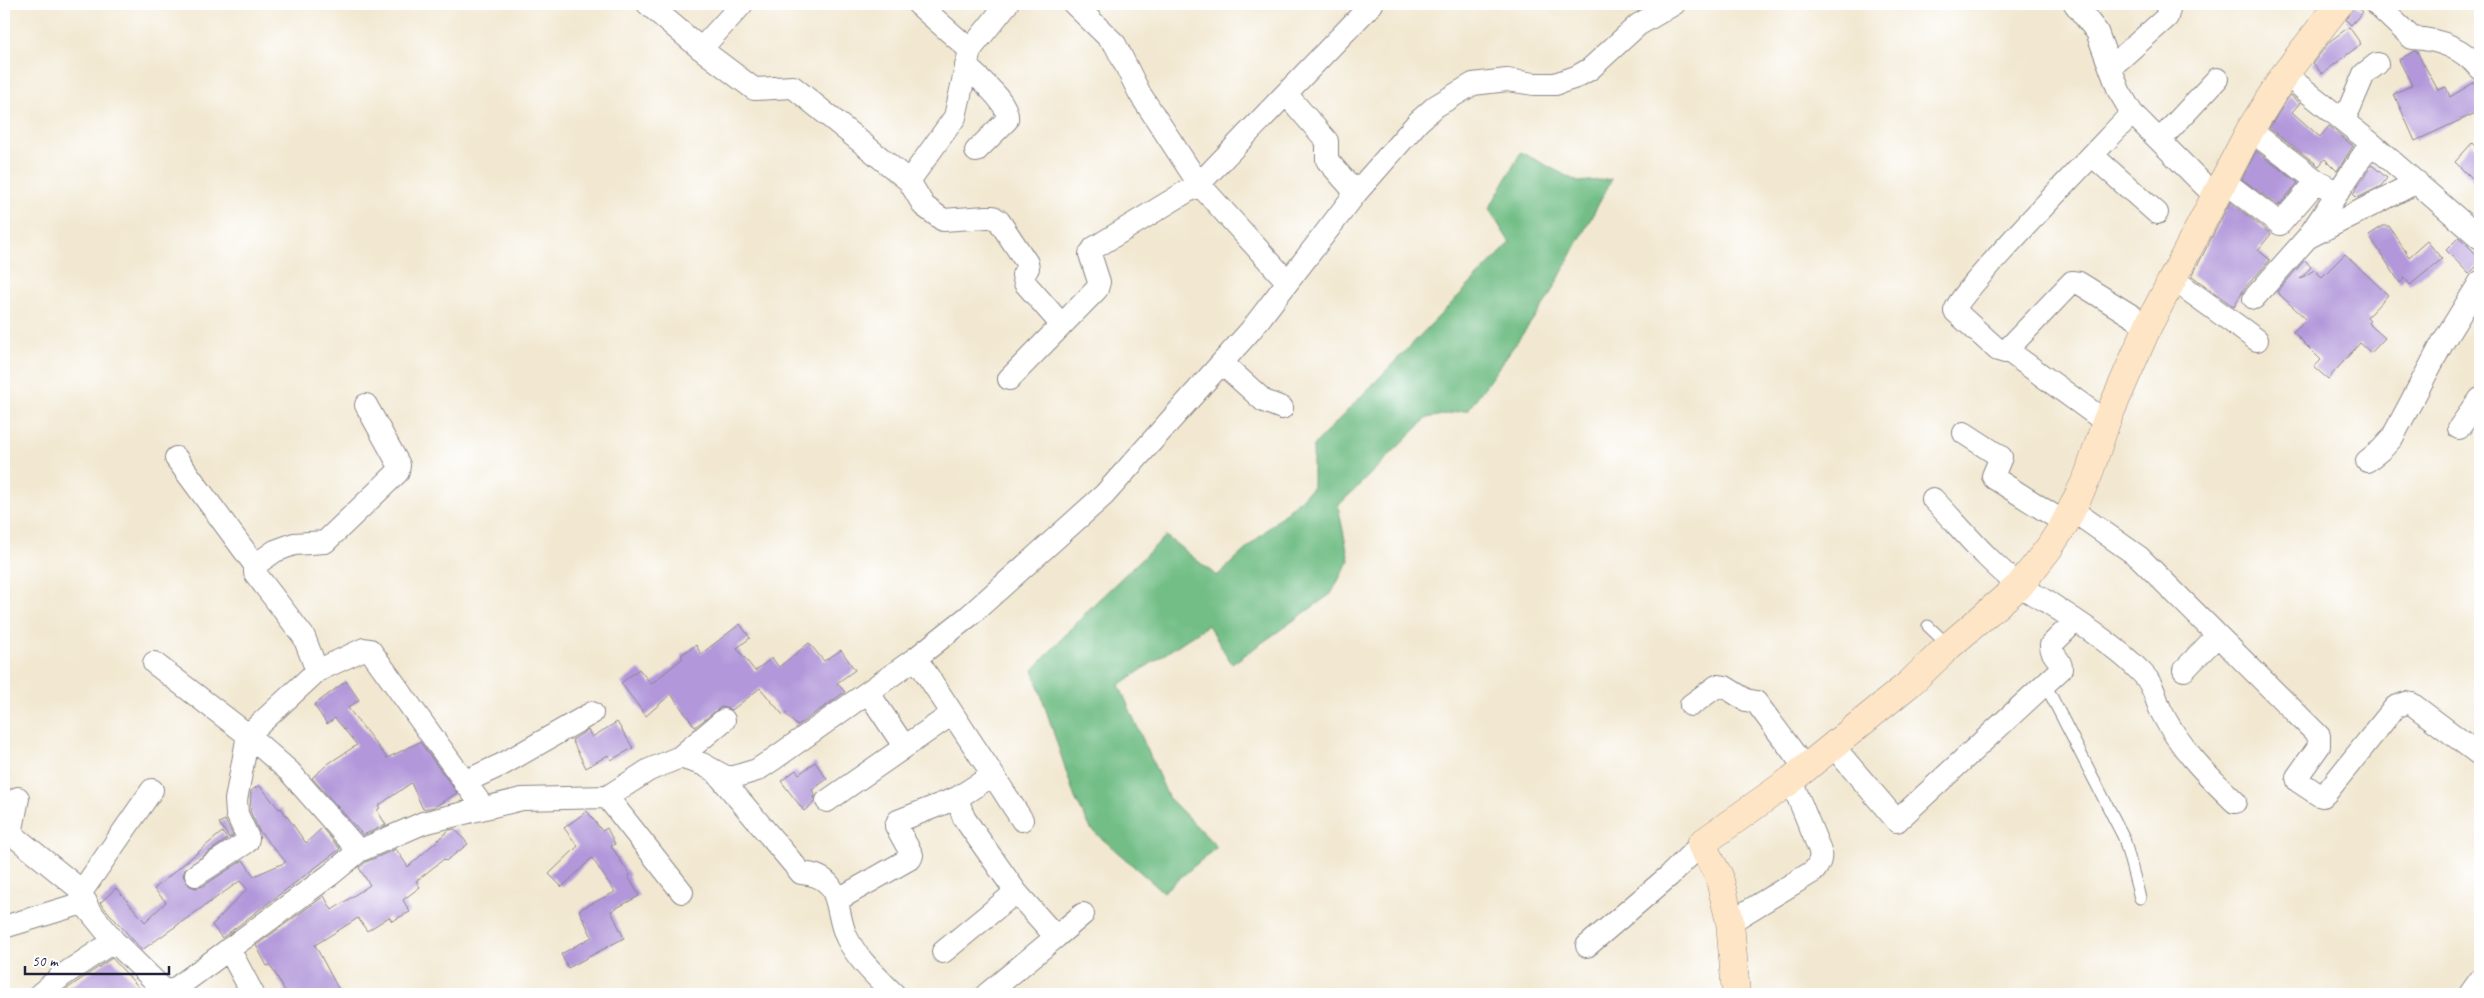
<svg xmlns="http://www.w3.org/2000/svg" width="2484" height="998" font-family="Caveat,sans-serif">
<rect width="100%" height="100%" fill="#fff"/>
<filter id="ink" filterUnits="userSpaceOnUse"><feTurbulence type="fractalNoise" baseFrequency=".02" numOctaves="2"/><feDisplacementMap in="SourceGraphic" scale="10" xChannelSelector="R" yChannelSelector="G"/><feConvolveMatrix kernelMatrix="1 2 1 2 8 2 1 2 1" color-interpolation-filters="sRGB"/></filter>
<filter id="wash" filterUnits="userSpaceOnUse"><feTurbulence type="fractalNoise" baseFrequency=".0096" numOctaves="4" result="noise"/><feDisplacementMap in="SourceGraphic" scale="20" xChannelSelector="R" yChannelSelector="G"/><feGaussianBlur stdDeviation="1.12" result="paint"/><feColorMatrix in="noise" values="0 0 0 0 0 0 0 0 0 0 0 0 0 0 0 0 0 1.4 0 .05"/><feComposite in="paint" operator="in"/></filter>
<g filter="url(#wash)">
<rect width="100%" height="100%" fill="#f2e8d1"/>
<path fill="#72be86" stroke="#4a7060" d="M1521,152L1578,182L1612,179L1547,300L1468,410L1427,418L1338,506L1349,560L1331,594L1232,664L1208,625L1119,685L1168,797L1217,847L1163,892L1091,829L1075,798L1033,670L1094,604L1166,536L1217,576L1313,487V446L1510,243L1489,209Z"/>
<g id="blocks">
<path fill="#b298da" d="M2354,4L2363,12L2351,25L2346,20Z
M2349,27L2361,44L2322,74L2313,63L2330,41Z
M2414,51L2417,52L2438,90L2446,87L2450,97L2475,82L2480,91V111L2415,141L2394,94L2412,85L2399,60Z
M2290,95L2300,103L2292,112L2320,137L2329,126L2353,146L2337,171L2325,159L2319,166L2269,128Z
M2472,143L2480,151V187L2455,162Z
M2256,151L2298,183L2278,206L2242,179Z
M2372,165L2387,178L2381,186L2357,198L2353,194Z
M2230,202L2271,234L2258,250L2270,260L2244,289L2234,307L2192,276Z
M2383,226H2389L2409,257L2427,241L2442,259L2410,285L2405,278L2400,283L2369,235Z
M2459,237L2480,258V263L2469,274L2446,250Z
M2345,254L2388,295L2367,317L2370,320L2368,323L2385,338L2371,353L2360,343L2328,379L2314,367L2321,360L2293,332L2306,319L2277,292L2305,260L2311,267L2300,279L2314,270L2322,277Z
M740,624L750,638L737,648L755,671L772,658L779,667L809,643L824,661L841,650L855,670L837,683L845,692L797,726L785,713L783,715L760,688L732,710L721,707L695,727L671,694L646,716L621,683L639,669L651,684L683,658L681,655L696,645L701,654Z
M346,681L359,700L348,708L387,758L420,742L457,793L434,807L423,809L411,783L378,806L380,808L377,810L386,825L363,835L312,778L329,763L357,745L335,718L327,724L314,705Z
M617,722L633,748L611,760L608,755L586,768L572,740L588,730L592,737Z
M815,762L827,779L812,790L815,795L814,803L804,811L781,781L796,770L799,774Z
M259,785L279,809L281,808L306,843L322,828L340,849L222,938L212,925L247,889L240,881L142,950L100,903L116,888L145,922L166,902L154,889L222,832L227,839L185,869L183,876L190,886L196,888L203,886L243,860L254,876L286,862L259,831L250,811L251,791Z
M587,811L602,831L607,828L615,844L611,846L630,875L628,876L639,896L611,911L624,938L568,968L561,954L592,937L579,910L615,892L592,858L562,887L549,874L578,846L564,828Z
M225,820L233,836L229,838L219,823Z
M455,829L468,844L446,861L444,859L416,881L420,887L403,900L410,912L392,921L389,917L367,931L358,918L315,945L341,994H287L270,965L267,966L256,945L324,896L332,910L370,885L359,868L366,862L396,849L408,867L449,830Z
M112,958L145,994H60L71,986Z"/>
</g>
</g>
<g filter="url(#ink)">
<use href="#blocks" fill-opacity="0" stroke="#8a8586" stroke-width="1"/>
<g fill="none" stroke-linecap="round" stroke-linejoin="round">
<g stroke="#8a8586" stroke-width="13">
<path id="lane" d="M1928,626L1949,646
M2045,684L2124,838L2140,898"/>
</g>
<g stroke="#8a8586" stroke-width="24">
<path id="street" d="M648,4L701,49L742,4
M918,4L970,50
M1074,4L1115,44L1140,94L1199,184L1287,281
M2075,4L2097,32L2119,91L2132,113L2216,197
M2376,4L2412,38C2439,39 2463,48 2480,69
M701,49L754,89L793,87L909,181L955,117L970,50L1007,4
M966,66C978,78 1010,102 1007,120L976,151
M2111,67L2167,17L2169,9L2165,4
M2285,74L2371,143L2480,238
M1287,95L1327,141V160L1356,193
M2132,113C2109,138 1957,294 1955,311L1998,350L2005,352L2072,282L2079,283L2148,326
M2344,121L2364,74L2377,64
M2250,130L2317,181
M2160,140L2217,79
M2093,156L2157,213
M909,181L924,206L943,220L987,217H993L999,221L1027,263L1028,268L1023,275L1025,283L1061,324
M2224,181L2280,224L2317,181L2337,193
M2309,237L2417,182
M2173,279L2257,340
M2254,298L2308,237L2371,143
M2007,350L2106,422
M1222,363L1264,401L1282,408
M1009,379L1097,289L1099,282L1090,254L1094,248L1199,184L1372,4
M366,405L399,465L398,472L325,542L294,544L275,551L255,565V573L304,637L317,671L364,649L370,650L483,807
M2459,428L2480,399
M1964,433L2001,457L1993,476L1994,478L2065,523
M176,458L255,565
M2367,461L2382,449L2392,438L2443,342L2480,282
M1933,499C1961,528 1987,561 2019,585C2028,592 2039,597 2049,603C2081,624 2116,646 2143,674C2154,685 2155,698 2161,711C2179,747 2207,775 2235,802
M2072,510L2139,557L2319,736V746L2297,777L2298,781L2319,795L2323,796L2327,792L2395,707L2406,703L2412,704L2480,755
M916,658L993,775L957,798L964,818L1016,892L943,952
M154,663L248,735L289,771L359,851
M2184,670L2217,636
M868,692L904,746
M1691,705L1717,686L1725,687L1746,700L1756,702L1805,768
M1833,746L1897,821L2061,669C2062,660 2050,654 2051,645L2075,621
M680,757L724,720
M716,772L801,873C845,876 833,910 847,938C858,960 877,977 894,994
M993,775L1022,820
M464,782L503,764L592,713
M152,790L82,891L81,897L86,902L88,909L114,941L168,994
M607,797L682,892
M18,798L12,829L14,836L82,891
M827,801L952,714
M196,875L247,842L248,838L237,814L236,800L248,735L317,671
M837,900L911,858L912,855L896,826L898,821L957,798
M1730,922L1814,871C1820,863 1822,857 1819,848L1791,780
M4,927L86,902
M1056,937L1083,914
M1587,946L1669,876L1701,844
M229,949L253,994
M40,994L63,975L114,941
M168,994L330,875L359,851L423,823L522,799L607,797L649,770L680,757L702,764L726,777H734L757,770L775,758L916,658L969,616L1104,495L1251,330L1356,193L1418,122L1436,106L1473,84L1507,80L1534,84H1555L1576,77L1590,69L1638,25L1674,4
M987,994L1056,937L1016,892
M2470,994L2480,980"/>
</g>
<g stroke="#8a8586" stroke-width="29">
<path id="secondary" d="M1736,994L1730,922L1719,876L1701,844L1791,780L1909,684L1949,646L2020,585L2049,548L2065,523L2088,476L2106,422L2148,326L2250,130L2285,74L2339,4"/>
</g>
<use href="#lane" stroke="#fff" stroke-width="11"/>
<use href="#street" stroke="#fff" stroke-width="22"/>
<use href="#secondary" stroke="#fde5c5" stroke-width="28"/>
</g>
</g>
<rect width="2484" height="998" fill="none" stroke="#fff" stroke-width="20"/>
<path d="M25 966v8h144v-8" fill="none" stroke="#22223b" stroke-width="2.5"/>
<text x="32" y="966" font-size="15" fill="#22223b" stroke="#ffffff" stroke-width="4" paint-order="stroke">50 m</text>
</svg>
